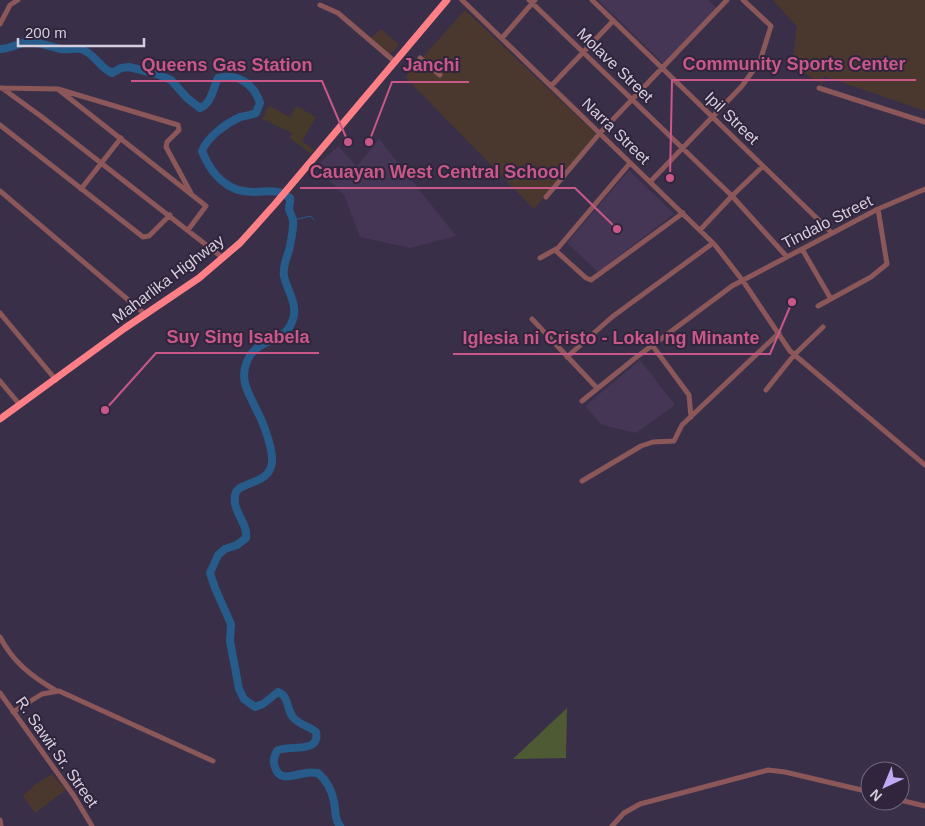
<svg xmlns="http://www.w3.org/2000/svg" width="925" height="826" font-family="Arial,sans-serif">
<rect width="100%" height="100%" fill="#3a2f48"/>
<path fill="#4a382f" d="M773,0H925V111L824,76L822,84L792,65L797,27Z
M465,10L596,134L534,209L405,77Z
M381,29L399,45L389,55L370,39Z
M52,774L66,790L35,813L23,796L36,784Z"/>
<path fill="#463a2b" d="M269,106L290,117L296,106L316,117L302,141L314,150L311,154L290,138L292,133L262,119Z"/>
<path fill="#453655" d="M598,0H708L717,8L665,65Z
M379,139L456,236L410,248L360,237L344,195L316,167L338,146L357,166Z
M629,170L674,214L598,272L567,243Z
M640,360L675,405L636,433L602,425L585,406Z"/>
<path fill="#4e5a33" d="M567,708L566,758L513,759Z"/>
<g fill="none" stroke-linecap="round" stroke-linejoin="round">
<path stroke="#265b8a" stroke-width="1" d="M293,220L311,216L314,220"/>
<path stroke="#265b8a" stroke-width="8" d="M0,49C9,49 18,44 26,42C38,41 50,47 61,49C67,50 75,48 81,49C94,53 100,68 112,73L121,68L129,67L157,74L171,80L187,98L200,108C212,103 213,88 218,78C238,73 254,84 260,103L256,113C251,115 245,116 240,117C227,123 207,137 202,151C211,174 227,192 253,192C269,192 277,188 290,198C291,202 289,205 289,209C290,213 292,216 293,220C294,227 291,240 290,246C288,256 282,266 284,276C288,294 301,307 290,326C281,344 252,337 245,368C241,384 251,397 257,411C263,422 273,448 272,462C270,486 238,480 235,495C232,512 248,522 246,538L237,545L225,549L218,555L210,573L215,588L231,624L230,641L239,689L244,699L255,707L263,704L278,692C289,696 286,707 292,716C297,724 309,726 316,732C321,755 286,744 277,751C274,756 273,762 275,767C279,783 296,774 306,773C310,772 315,773 318,773C327,781 332,790 334,802C336,810 334,819 340,826"/>
<path stroke="#8b5758" stroke-width="5" d="M462,0L715,245L743,281L790,351L925,465
M529,0L732,196L787,257
M592,0L832,233
M320,5L338,13L394,61
M0,24L10,5L18,0
M502,38L535,0
M420,58L440,75
M551,86L613,21
M1,88L58,89L178,125L179,130L167,142L166,147L191,193
M2,88L42,117L223,258
M819,88L925,122
M59,90L206,206L188,230
M0,125L143,237L149,236L170,215
M650,182L742,86L760,61L771,26L743,0
M81,189L121,138
M0,191L146,315
M546,197L600,133L727,0
M700,230L732,196L763,166
M802,249L831,299
M555,250L586,278L591,280L683,213
M540,258L558,248L630,163
M818,306L871,277L887,264L878,209
M0,313L56,380
M532,319L597,388
M652,345L689,395L691,417
M567,357L612,317L713,243
M0,381L20,405
M766,390L794,355L823,327
M582,401L634,359L732,286L878,209L925,189
M582,481L641,446L653,442L674,441L682,425L779,333
M0,637C13,662 31,676 55,690
M0,693L74,796L92,826
M13,712L42,694L59,691L213,761
M900,800L925,806
M0,820L1,826
M612,826L624,813L640,804L768,770L785,772L870,792"/>
<path stroke="#fe7f85" stroke-width="7" d="M0,419L125,328L199,278L240,243L275,204L447,0"/>
</g>
<g text-anchor="middle" dominant-baseline="central" stroke-width="4" stroke-linejoin="round" paint-order="stroke">
<g font-size="16" fill="#d5cede" stroke="#30253d">
<text transform="translate(615 65) rotate(44)">Molave Street</text>
<text transform="translate(732 118) rotate(44)">Ipil Street</text>
<text transform="translate(616 131) rotate(44)">Narra Street</text>
<text transform="translate(827 222) rotate(-27)">Tindalo Street</text>
<text transform="translate(168 279) rotate(-37)">Maharlika Highway</text>
<text transform="translate(57 752) rotate(55)">R. Sawit Sr. Street</text>
</g>
</g>
<path fill="none" stroke="#c95889" stroke-width="2" d="M670 178L672 80H916M348 142L322 81H131M369 142L392 82H469M617 229L575 188H300M105 410L156 353H319M792 302L770 354H453"/>
<g fill="#c95889" stroke="#30253d" stroke-width="2">
<circle cx="670" cy="178" r="5"/>
<circle cx="348" cy="142" r="5"/>
<circle cx="369" cy="142" r="5"/>
<circle cx="617" cy="229" r="5"/>
<circle cx="105" cy="410" r="5"/>
<circle cx="792" cy="302" r="5"/>
</g>
<g font-size="18" text-anchor="middle" font-weight="bold" fill="#c95889" stroke="#30253d" stroke-width="4" stroke-linejoin="round" paint-order="stroke">
<text x="794" y="70">Community Sports Center</text>
<text x="227" y="71">Queens Gas Station</text>
<text x="431" y="71">Janchi</text>
<text x="437" y="178">Cauayan West Central School</text>
<text x="238" y="343">Suy Sing Isabela</text>
<text x="611" y="344">Iglesia ni Cristo - Lokal ng Minante</text>
</g>
<g transform="translate(885 786) rotate(224)"><circle r="24" fill="#30253d" stroke="#72697d"/>
<path d="M0-4L9 19L0 12L-9 19Z" fill="#bfa9f4"/>
<text y="-8" font-size="14" font-weight="bold" text-anchor="middle" fill="#d5cede">N</text>
</g>
<path d="M18 38v8h126v-8" fill="none" stroke="#d5cede" stroke-width="2.5"/>
<text x="25" y="38" font-size="15" fill="#d5cede" stroke="#30253d" stroke-width="4" paint-order="stroke">200 m</text>
</svg>
